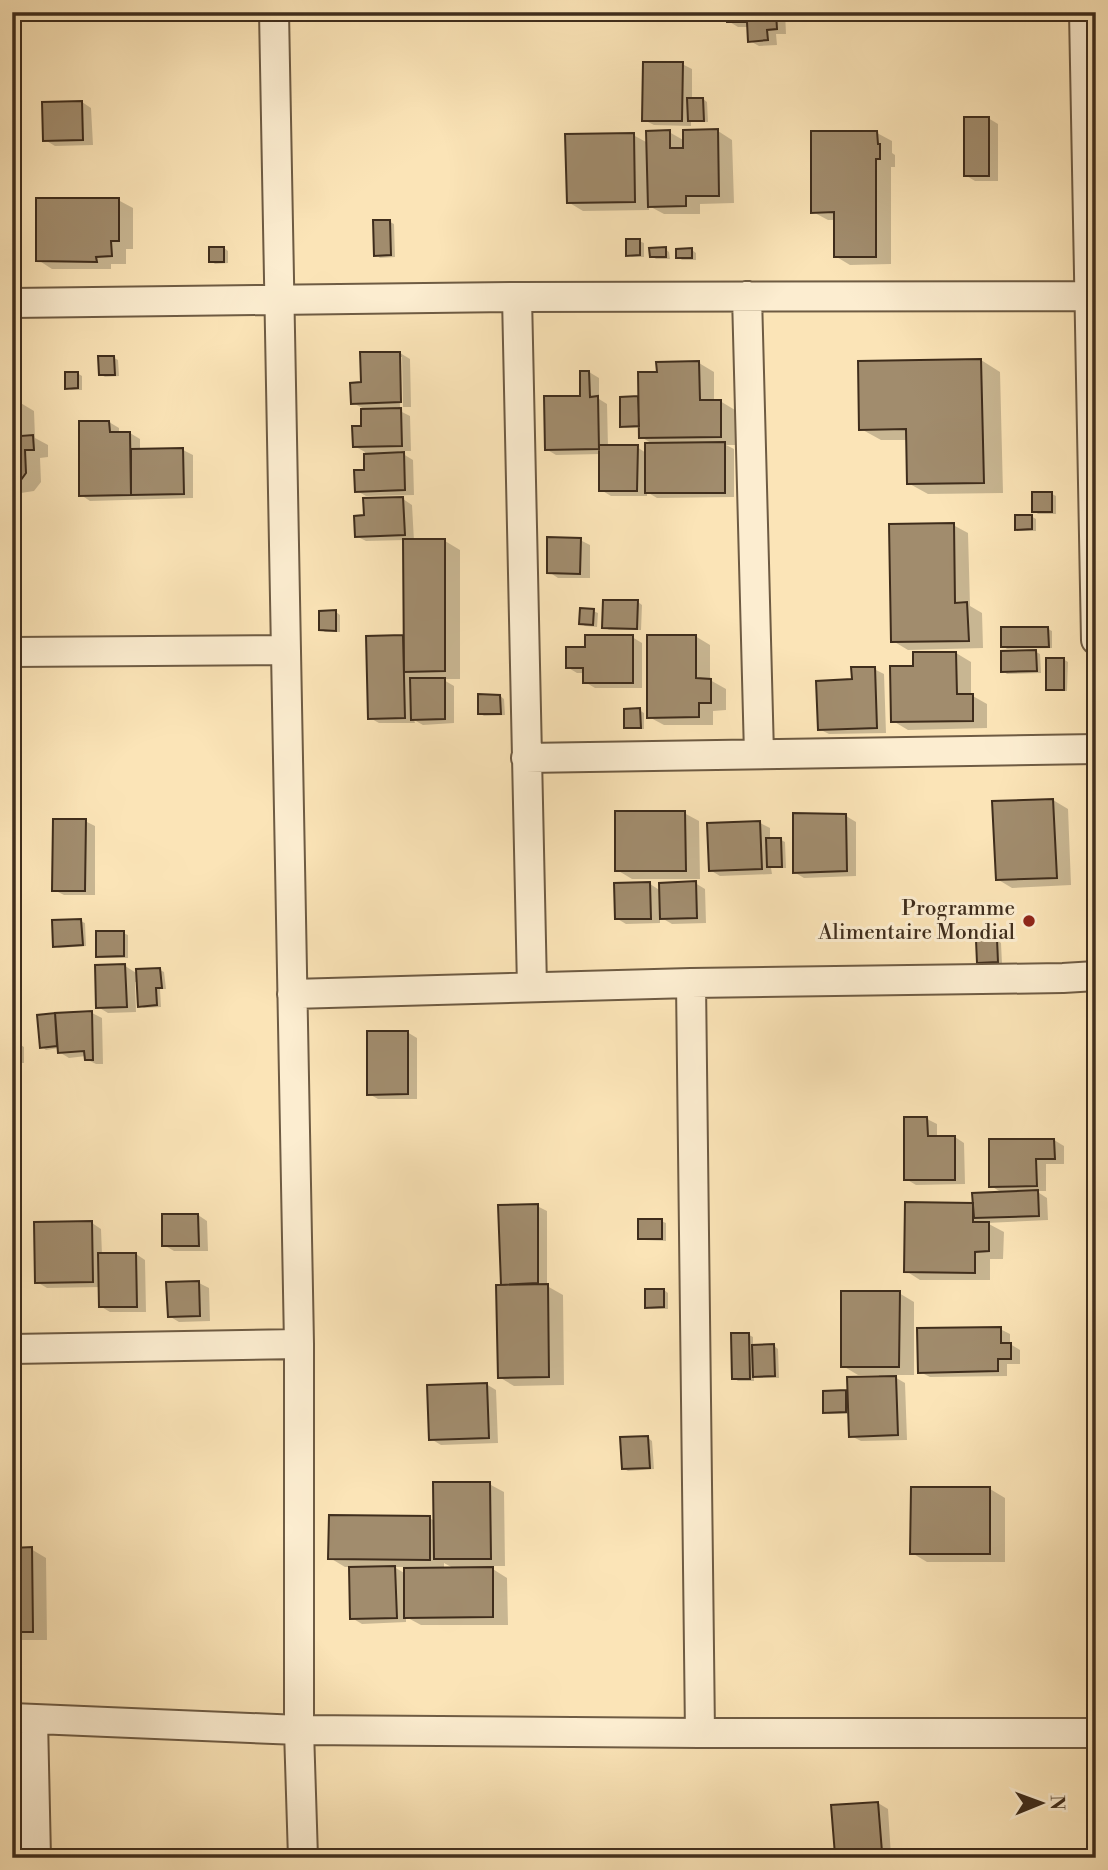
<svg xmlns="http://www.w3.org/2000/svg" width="1108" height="1870" font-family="'Libre Bodoni',serif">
<rect width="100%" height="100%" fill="#fbe4b7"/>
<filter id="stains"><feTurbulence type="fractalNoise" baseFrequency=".00286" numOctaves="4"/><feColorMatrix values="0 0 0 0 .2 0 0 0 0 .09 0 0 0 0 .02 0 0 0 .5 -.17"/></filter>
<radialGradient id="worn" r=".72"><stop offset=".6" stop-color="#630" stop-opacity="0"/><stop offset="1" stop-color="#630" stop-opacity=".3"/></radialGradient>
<path fill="#0003" fill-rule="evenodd" d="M728,12H785L786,34H776L777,45L759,46L750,41L749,27H738L728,21Z
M682,64L692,69V100L703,99L707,102L708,122L691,121V126L654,125L644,120Z
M82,102L91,108L93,145L55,146L45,140Z
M988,118L998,124V181H975L965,175Z
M718,131L732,140L734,203L700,204V214H664L649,206V210L583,211L568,202L633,135L648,143L669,132L685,141Z
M877,133L892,141V153L895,155V167H891V264L850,265L835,256V220H828L813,212Z
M118,200L133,208V249H126V264H111V269H52L38,260Z
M390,222L394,224L395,257L380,258L376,255Z
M639,241L644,243V257H632L628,255Z
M224,248L228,251V263L215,264L211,261Z
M665,249L669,252L670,259H656L651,256Z
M692,250L696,253V260H682L678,257Z
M400,353L410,359L411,407H403L402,357H399L400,407H396L400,411L410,416L411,451H398L413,460L414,495L366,496L357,491L366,472L365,452L354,446L363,428L368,411L353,403L362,384Z
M114,358L118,360L119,376L105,377L100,374Z
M981,360L1000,372L1003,493L928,494L908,483V440H881L861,429Z
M699,363L714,372V402L720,401L735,410L736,445H726L734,449V497L657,498L647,492V496H611L601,490V454L556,455L546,449L582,397L589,372L599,378V399L607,404L608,447H637L646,453L653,444L641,437V428H626L622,426L621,399L640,398L658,374Z
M77,373L82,376V390H71L67,387Z
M19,402L34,411L35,438L48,445V457L40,458L41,482L34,491L21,493L12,487V403Z
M109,422L119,428V434L130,433L140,439V450H183L193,455V498L90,501L81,495Z
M1052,494L1056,496V514H1038L1034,511Z
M403,499L412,505L414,541H445L460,550V679H442L454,686V723L423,725L414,720L415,723H379L370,718L403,637L406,639L405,540L366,541L356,536L366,517Z
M1031,516L1036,519V531H1021L1017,529Z
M953,525L968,533L970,606L982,613L983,648L908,650L893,641Z
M580,540L590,545V578H558L549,572Z
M638,602L642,605L641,630H609L604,627Z
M593,611L598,613L597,627L585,626L581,623Z
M336,612L340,615V632H325L321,629Z
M1048,629L1052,631V648L1007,649L1003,646Z
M695,636L710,645V680L726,689V710L713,711V725H664L649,717Z
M632,637L642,643V688H595L585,682V673H577L567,667L587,649Z
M1036,652L1040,654L1041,673L1007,674L1003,671Z
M956,653L971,662V695L987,704V728L908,730L893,721L915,667Z
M1063,659L1068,662L1067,691H1052L1048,689Z
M874,669L884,674L886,733L829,734L819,729Z
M500,696L504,699L505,715L484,716L479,713Z
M639,710L644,713V729H630L626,727Z
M1053,800L1068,809L1071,885L1012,888L997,879Z
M684,813L699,821L700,879H632L617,870Z
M846,816L856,822V876L804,878L794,872Z
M85,821L95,826V895H64L54,890Z
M760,823L770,828V840H781L785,842L786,868H771L772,874L720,876L710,870Z
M695,883L705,889L706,923L672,924L660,917V923L626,924L616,918L650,884L661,891Z
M80,921L85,923L86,946L59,948L55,946Z
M123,933L128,935V958H102L98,956Z
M997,940L1001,943L1002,964L983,965L979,962Z
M125,966L138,974L160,970L164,972L166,989H160L161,1007L144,1008L140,1006L139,982H135L136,1012L108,1013L98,1007Z
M92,1013L102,1018L103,1064H96L86,1059V1056L69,1058L59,1052V1048L46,1050L42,1047L55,1015Z
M407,1032L417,1038V1099H378L369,1094Z
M12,1044H19L24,1047V1063H12Z
M927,1119L937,1124V1138L955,1137L964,1143L965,1184L916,1185L906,1179Z
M1054,1140L1064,1146V1164H1046V1191H1036L1047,1198L1048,1220L987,1223L1004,1232L1003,1259H990V1280H920L906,1271V1204L975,1205L1004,1194L991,1186Z
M537,1206L547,1211V1286L563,1295L564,1385L514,1386L499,1377L508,1287L502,1284Z
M198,1215L207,1221L208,1251H174L164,1245Z
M661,1221L666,1223V1241L644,1240L640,1238Z
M92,1223L101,1229L102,1255L136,1254L145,1260L146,1312H110L100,1306V1287L47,1288L37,1282Z
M199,1283L209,1288L210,1321L179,1322L169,1316Z
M664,1290L668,1293V1309H651L647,1307Z
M899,1293L914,1302V1375H891L905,1383L907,1440L861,1441L851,1436L850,1414H829L825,1412L845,1392L849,1394L879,1378V1375H858L843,1366Z
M1000,1329L1010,1334V1344L1020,1350V1364H1007V1376L930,1377L920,1372Z
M749,1335L753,1337V1346H774L778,1349L779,1378H759L754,1375V1381H738L734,1378Z
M486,1384L496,1390L498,1443L441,1445L431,1439Z
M648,1438L652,1441L654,1469L628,1471L623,1468Z
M489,1484L504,1492L505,1566H488L507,1578L508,1625H421L406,1617V1622L362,1624L352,1618L351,1567H345L330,1558L429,1518L435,1521ZM444,1563L455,1569H444ZM394,1567H406V1574Z
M912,1489H990L1005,1498V1562H927L912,1553Z
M31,1549L46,1558L47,1640H12V1550Z
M878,1803L888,1809L891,1856L843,1858L836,1854Z"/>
<path fill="#a18c6d" stroke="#3f2d1c" stroke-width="2" d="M726,12H776L777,29L767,30L768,40L748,42L747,22H727Z
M643,62H683L682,121H642Z
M687,98H703L704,121H688Z
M82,101L83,140L43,141L42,102Z
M964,117H989V176H964Z
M718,129L719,196H686V206L648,207L646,131L670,130V148H683V130Z
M811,131H877L878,144H880V159H876V257H834V212L811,213Z
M634,133L635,202L567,203L565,134Z
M36,198H119V241H111L112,256L96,257L97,262L36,261Z
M373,220H390L391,255L374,256Z
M626,239H640V255L626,256Z
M209,247H224V262H209Z
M666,247V257H650L649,248Z
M692,248V258H676V249Z
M360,352H400L401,402L351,404L350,383L361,382Z
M98,356H114L115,375H99Z
M981,359L984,483L907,484L906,429L859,430L858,361Z
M699,361L700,400H721V437L639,438L638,372H657L656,362Z
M580,371H589L590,397L598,396L599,449L545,450L544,396H580Z
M65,372H78V388L65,389Z
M638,396L639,426L620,427V397Z
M12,401H19L21,436L33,435L34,450H25L26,473L18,484H12Z
M401,408L402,446L353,447L352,426H361V409Z
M79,421H109L110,432H130L131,495L79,496Z
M725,442V493H645V443Z
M599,445H638L637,491H599Z
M183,448L184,494L131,495V449Z
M404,452L405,490L355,492L354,470H364V454Z
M1032,492H1052V512H1032Z
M403,497L405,535L355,537L354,516L364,515L363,498Z
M1015,515H1032V529L1015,530Z
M954,523L955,603L967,602L969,641L891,642L889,524Z
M547,537L581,538L580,574L547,573Z
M403,539H445V671L404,672Z
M603,600H638L637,629L602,628Z
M580,608L594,609L593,625L579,624Z
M336,610V631L319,630V611Z
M1001,627H1048L1049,647H1001Z
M403,635L405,718L368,719L366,636Z
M585,635H633V683H583V668H566V647H585Z
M647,635H696V678L711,679V703H699V717L647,718Z
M1036,650L1037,671L1001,672V651Z
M913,652H956L957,694H973V721L891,722L890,666H913Z
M1046,658H1064V690H1046Z
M851,667H875L877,728L818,730L816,681L852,679Z
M410,678H445V719L411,720Z
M478,694L500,695L501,714H478Z
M640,708L641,728H624V709Z
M1053,799L1057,878L996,880L992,801Z
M615,811H685L686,871H615Z
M793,813L846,814L847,871L793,873Z
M53,819H86L85,891H52Z
M760,821L762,869L709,871L707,823Z
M766,838H781L782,867H767Z
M696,881L697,918L660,919L659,883Z
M650,882L651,919H615L614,883Z
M81,919L83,945L53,947L52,920Z
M96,931H124V956L96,957Z
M997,939L998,962L977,963L976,940Z
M125,964L127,1007L96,1008L95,965Z
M160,968L162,988H156L157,1005L138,1007L136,969Z
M92,1011L93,1060H85L84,1051L58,1053L55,1013Z
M55,1013L57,1046L40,1048L37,1015Z
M367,1031H408V1094L367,1095Z
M20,1042V1061L12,1062V1043Z
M904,1117H927L928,1136H955V1180H904Z
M989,1139H1054L1055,1159H1036L1037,1186L989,1187Z
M1038,1190L1039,1216L974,1218L972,1193Z
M905,1202L973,1203V1222H989V1251L975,1252V1273L904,1272Z
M538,1204V1283L501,1285L498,1205Z
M162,1214H198L199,1246H162Z
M638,1219H662V1239H638Z
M92,1221L93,1282L35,1283L34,1222Z
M98,1253H136L137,1307H99Z
M199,1281L200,1316L168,1317L166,1282Z
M548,1284L549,1377L498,1378L496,1285Z
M645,1289H664V1307L645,1308Z
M841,1291H900L899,1367H841Z
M1001,1327V1343H1011V1359H998V1371L918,1373L917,1328Z
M731,1333H749L750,1379H732Z
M774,1344L775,1376L753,1377L752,1345Z
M896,1376L898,1435L849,1437L847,1377Z
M487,1383L489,1438L429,1440L427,1385Z
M846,1390V1412L823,1413V1391Z
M648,1436L650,1468L622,1469L620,1437Z
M433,1482H490L491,1559H434Z
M911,1487H990V1554H910Z
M329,1515L430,1516V1560L328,1559Z
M32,1547L33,1632H12V1548Z
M395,1566L397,1618L350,1619L349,1567Z
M493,1567V1617L404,1618V1568Z
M878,1802L882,1852L835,1855L831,1805Z"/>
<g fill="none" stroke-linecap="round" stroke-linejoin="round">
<g stroke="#6e5b43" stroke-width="32">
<path id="street" d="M274,12L299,1344V1730L303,1858
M1084,12L1096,640
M747,296L759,754
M517,297L532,987
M12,303L517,297L1096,296
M12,652L286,650
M526,758L1096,749
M691,983L700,1733
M292,994L691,983L1063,978L1096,976
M12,1349L299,1344
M12,1718L299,1730L700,1733H1096
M33,1719L36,1858"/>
</g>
<use href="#street" stroke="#fcedd0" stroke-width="28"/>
</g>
<circle fill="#8f2418" stroke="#fcedd0" stroke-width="2.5" cx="1029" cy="921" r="7"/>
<g text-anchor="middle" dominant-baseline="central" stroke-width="6" stroke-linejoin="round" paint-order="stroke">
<g font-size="21" fill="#3f2d1c" stroke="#fcedd0" text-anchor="end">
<text x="1015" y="909">Programme<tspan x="1015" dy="24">Alimentaire Mondial</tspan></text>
</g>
</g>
<rect width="1108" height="1870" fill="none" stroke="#fbe4b7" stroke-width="42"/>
<rect x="14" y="14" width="1080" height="1842" fill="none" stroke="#3f2d1c" stroke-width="3.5"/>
<rect x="21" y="21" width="1066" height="1828" fill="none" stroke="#3f2d1c" stroke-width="2"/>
<g transform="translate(1041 1803) rotate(89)" stroke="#fcedd0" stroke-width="5" paint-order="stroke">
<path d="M0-5L12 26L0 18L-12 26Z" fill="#3f2d1c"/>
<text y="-10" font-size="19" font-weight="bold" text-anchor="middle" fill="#3f2d1c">N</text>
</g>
<rect width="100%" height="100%" filter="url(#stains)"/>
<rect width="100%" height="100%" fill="url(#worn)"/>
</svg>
